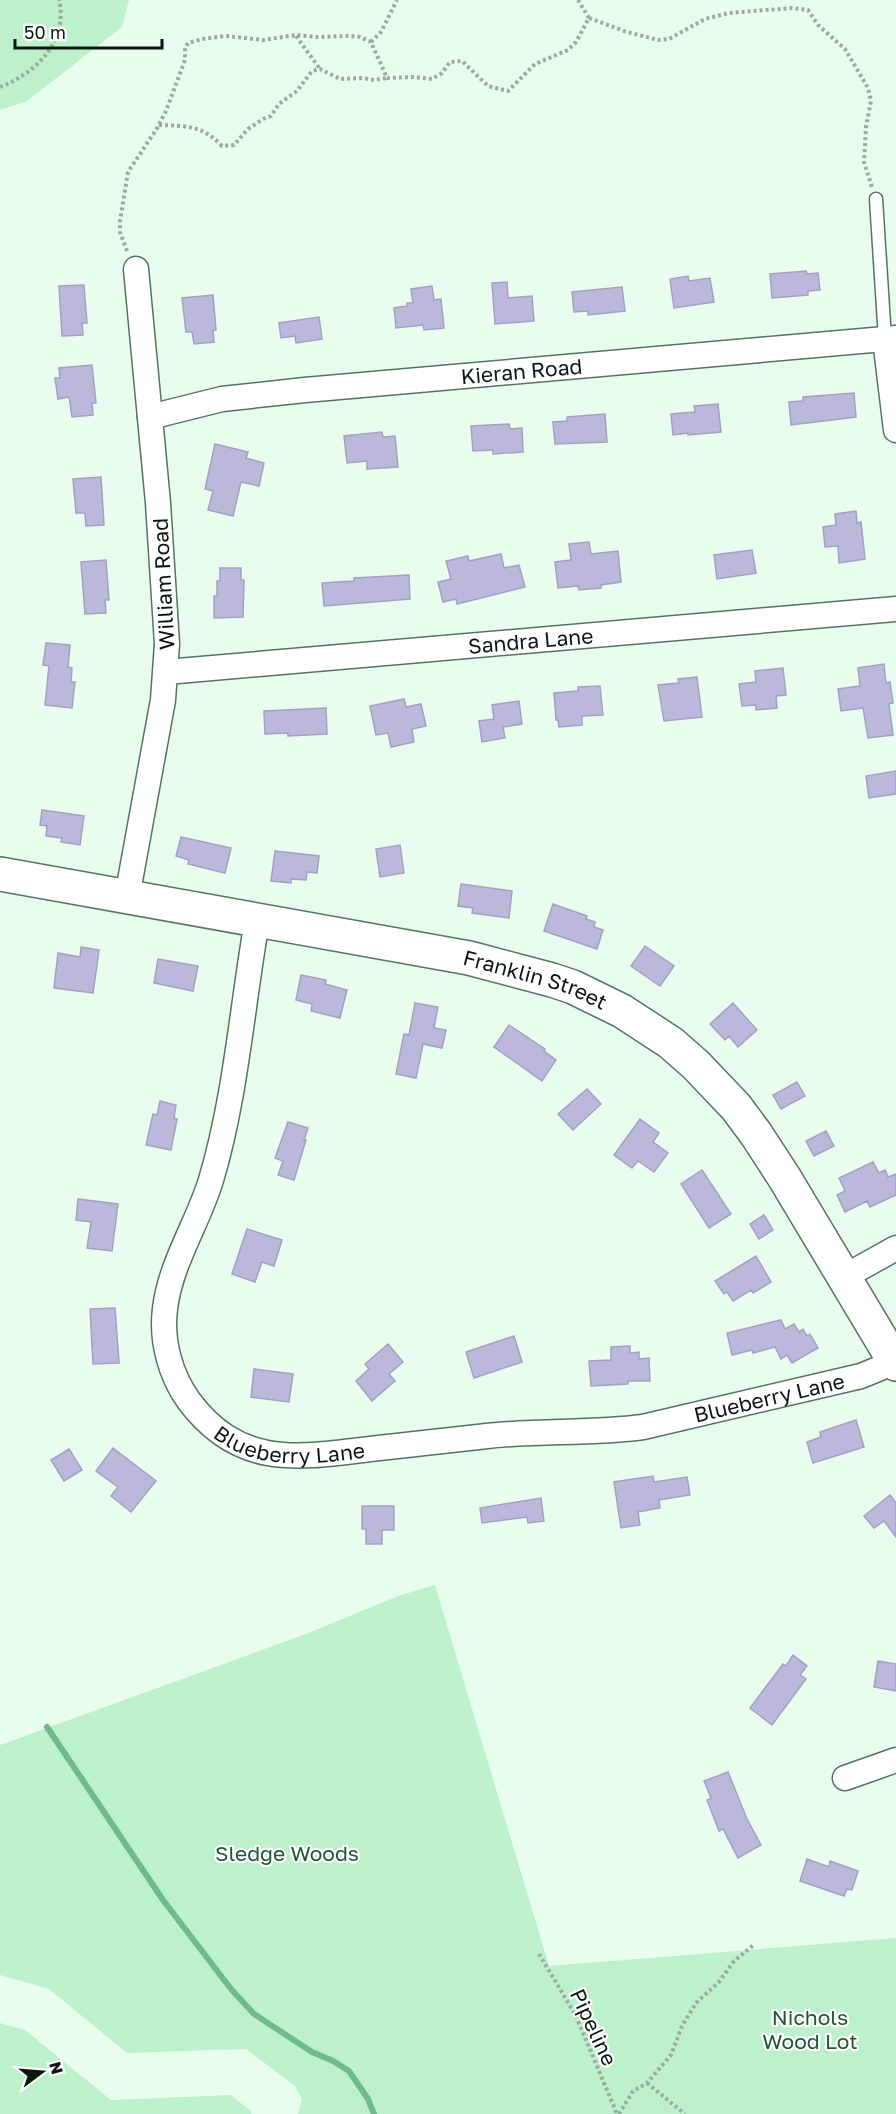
<svg xmlns="http://www.w3.org/2000/svg" width="896" height="2114" font-family="'Golos Text',sans-serif">
<rect width="100%" height="100%" fill="#e9fdee"/>
<path fill="#bcf1cc" d="M0,0H129L122,27L27,101L0,110Z
M435,1585L549,1966L896,1938V2114H298L302,2099L295,2086L246,2049L127,2053L49,1989L0,1975V1745L306,1634L398,1596Z
M0,2023L25,2030L111,2100L231,2095L252,2112L251,2114H0Z"/>
<g fill="none" stroke-linecap="round" stroke-linejoin="round">
<path stroke="#6fbc89" stroke-width="6" d="M47,1727L163,1900L231,1989L254,2014L312,2052L333,2061L349,2071L368,2099L374,2114"/>
</g>
<path fill="#bcb8db" stroke="#a4a0c2" stroke-width="1.5" d="M806,271L807,274L818,273L820,290L808,291V295L772,298L770,274Z
M688,276L689,281L710,278L714,302L674,308L670,279Z
M507,282L508,298L532,296L534,321L495,324L492,283Z
M84,285L87,323H82L83,335L62,336L59,286Z
M432,286L434,300L441,299L444,328L424,330L423,325L396,328L394,308L407,306V303H413L411,289Z
M622,287L625,311L588,315V311L574,312L572,292Z
M213,295L216,330H213L214,342L194,344L192,332H186L182,298Z
M319,317L322,339L296,343L295,336L281,338L279,323Z
M92,365L96,403H92L93,415L72,417L69,397L58,399L55,378H60L59,368Z
M854,393L856,417L791,425L789,402L803,401V397Z
M718,404L721,432L688,435V433L673,435L671,414L695,412L694,406Z
M605,414L607,442L555,444L553,422L567,421V417Z
M509,424L510,429L522,428L523,452L493,454V450L473,451L471,426Z
M382,432L383,437L395,436L398,467L367,469V461L347,463L344,436Z
M215,444L248,452L246,458L264,463L259,486L241,482L233,516L208,510L213,491L205,489Z
M101,477L104,525L86,526L85,513H76L73,479Z
M856,511L857,523L861,522L865,559L839,563L838,546L825,547L823,527L836,525L835,514Z
M589,542L591,554L618,551L621,582L601,585V588L579,590L578,586L558,588L555,562L571,560L569,544Z
M752,550L756,573L717,579L714,555Z
M501,554L504,568L519,565L525,587L457,604L456,599L443,602L438,582L451,579L446,561L468,556L469,561Z
M106,560L109,600H105L106,613L85,614L81,562Z
M220,568H241V580H244L243,617L214,618V596H217V581H220Z
M409,575L410,599L324,606L322,583L354,581V578Z
M46,643L70,645L68,667L72,668L71,682H75L72,708L45,705L49,666L43,665Z
M884,664L886,683L890,682L893,703L889,704L893,735L868,738L863,708L841,711L838,689L860,686L858,668Z
M783,668L786,695L776,696L777,708L756,710V705L742,706L739,684L756,682L755,671Z
M697,677L702,717L664,721L658,685L679,683L678,679Z
M600,686L603,715L582,716V725L559,727L558,720H556L554,693L578,691V687Z
M404,699L406,707L421,704L426,726L412,729L414,742L391,747L388,733L376,735L370,706Z
M519,701L522,724L503,727L505,738L482,742L479,721L494,719L492,705Z
M326,708L327,734L288,736V733L265,734L264,711Z
M896,771V794L869,798L866,776Z
M42,810L84,816L80,845L61,842L62,838L46,836L47,826L40,825Z
M181,837L231,848L225,873L188,864L189,860L176,856Z
M400,845L404,873L380,877L376,849Z
M275,851L319,856L317,873L307,872L306,880L291,879V883L271,881Z
M461,884L512,891L509,918L472,913L473,908L458,906Z
M553,904L587,916L586,919L595,922L594,927L603,930L597,949L544,931Z
M645,946L674,966L660,986L631,966Z
M81,947L99,950L93,993L54,988L58,953L80,957Z
M158,959L198,966L193,991L154,983Z
M301,975L326,980L325,984L347,990L340,1018L311,1011L312,1004L296,1000Z
M415,1003L438,1007L434,1028L446,1030L442,1048L423,1044L416,1078L396,1074L404,1034L409,1035Z
M733,1003L757,1030L738,1047L729,1036L725,1040L710,1024Z
M509,1025L545,1049L544,1051L556,1060L542,1081L494,1047Z
M797,1082L805,1096L781,1109L773,1095Z
M587,1089L601,1104L573,1130L558,1114Z
M160,1101L176,1105L174,1118L177,1119L171,1150L146,1145L153,1114L157,1115Z
M640,1119L659,1133L653,1142L668,1153L654,1172L638,1161L632,1168L614,1155Z
M288,1122L308,1128L304,1140H306L294,1180L278,1175L283,1161L275,1158Z
M826,1131L834,1146L814,1156L806,1141Z
M873,1162L879,1173L885,1170L888,1177L896,1174V1195L870,1207L867,1201L845,1212L837,1195L845,1191L839,1178Z
M702,1170L731,1214L709,1228L681,1184Z
M78,1199L118,1204L112,1251L87,1248L91,1222L76,1220Z
M764,1215L773,1230L759,1239L750,1224Z
M247,1229L282,1240L274,1266L262,1262L255,1282L232,1274Z
M756,1256L771,1282L753,1293L751,1290L733,1301L727,1292L724,1294L715,1281Z
M115,1308L119,1363L93,1364L90,1309Z
M781,1320L785,1329L794,1324L799,1332L803,1329L807,1336L810,1334L818,1348L792,1363L787,1355L781,1359L775,1347L753,1353L752,1350L732,1355L727,1333Z
M514,1336L522,1362L474,1378L466,1352Z
M388,1344L403,1362L389,1374L395,1381L372,1401L356,1381L369,1369L365,1364Z
M630,1346V1353L639,1352V1359L649,1358L650,1381H628V1384L591,1386L589,1361L611,1360V1347Z
M254,1369L293,1374L289,1402L251,1397Z
M856,1420L864,1447L813,1463L807,1442L821,1437L820,1432Z
M113,1448L156,1481L131,1512L111,1496L118,1487L96,1471Z
M69,1449L82,1470L64,1481L51,1460Z
M653,1476L654,1482L687,1477L690,1495L659,1500L660,1508L638,1512L640,1525L621,1528L614,1482Z
M890,1495L896,1503V1537L884,1521L874,1528L864,1516Z
M541,1498L544,1521L528,1523L527,1517L482,1523L480,1508Z
M362,1506H394V1530H382V1544H366V1529H362Z
M793,1655L807,1666L800,1675L806,1679L772,1725L750,1708L783,1664L786,1666Z
M878,1661L896,1664V1691L874,1687Z
M728,1772L747,1819L761,1845L738,1858L723,1829L719,1831L707,1800L711,1798L704,1781Z
M807,1859L829,1867L830,1861L858,1871L852,1890L847,1889L844,1896L800,1881Z"/>
<g fill="none" stroke-linecap="round" stroke-linejoin="round">
<g stroke="#55745f" stroke-width="15">
<path id="lane" d="M876,199L885,339"/>
</g>
<g stroke="#55745f" stroke-width="27">
<g id="street">
<path d="M885,339L896,430"/>
<path id="s1" d="M150,417L222,399L305,390L896,338"/>
<path id="s2" d="M166,672L896,609"/>
<path d="M127,897L163,700L167,644L158,503L136,269"/>
<path id="s3" d="M257,921C242,1007 236,1096 211,1180C198,1223 170,1264 165,1309C161,1340 170,1375 189,1401C239,1468 297,1458 370,1449C409,1445 448,1440 487,1436C539,1430 591,1434 643,1427L861,1376L895,1362"/>
<path d="M844,1277L896,1248"/>
<path d="M845,1778L896,1760"/>
</g>
</g>
<g stroke="#55745f" stroke-width="36">
<g id="secondary">
<path id="s4" d="M0,874L469,958L552,980L573,987L622,1011L671,1043L696,1065L736,1107L756,1134L784,1177L896,1364"/>
</g>
</g>
<path stroke="#99ab9e" stroke-width="4" stroke-dasharray="3 3" stroke-linecap="butt" d="M578,0L589,18
M296,36L320,69
M371,42L381,32L397,0
M0,87C35,74 69,41 59,0
M159,125C186,126 202,125 222,146L234,145L248,129L263,119L271,116L279,104L297,91L312,71L320,69L340,79L363,78L374,80L387,78
M127,251L120,232V221L128,172L156,130L166,111L185,60V48L188,43L202,39L226,36L263,40L296,35L316,37L348,36L360,37L371,42L387,78L413,77L432,79L442,73L450,62L462,61L488,86L508,91L535,64L568,50L576,42L589,18L627,32L658,40L669,39L705,19L729,13L792,8L808,10L818,25L845,49L868,88L871,101L866,127L864,162L872,187
M539,1954L576,2016L617,2114
M647,2083L685,2114
M619,2114L633,2091L647,2083L671,2055L682,2026L696,2003L719,1982L734,1961L755,1944"/>
<use href="#lane" stroke="#fff" stroke-width="12"/>
<use href="#street" stroke="#fff" stroke-width="24"/>
<use href="#secondary" stroke="#fff" stroke-width="33"/>
</g>
<g text-anchor="middle" dominant-baseline="central" stroke-width="4.5" stroke-linejoin="round" paint-order="stroke">
<g font-size="21" fill="#0a170f" stroke="#fff">
<text stroke="none"><textPath href="#s1" startOffset="375">Kieran Road</textPath></text>
<text transform="translate(163 584) rotate(-93)">William Road</text>
<text stroke="none"><textPath href="#s2" startOffset="366">Sandra Lane</textPath></text>
<text stroke="none"><textPath href="#s4" startOffset="546">Franklin Street</textPath></text>
<text stroke="none"><textPath href="#s3" startOffset="1101">Blueberry Lane</textPath></text>
<text stroke="none"><textPath href="#s3" startOffset="615">Blueberry Lane</textPath></text>
<text transform="translate(594 2027) rotate(65)">Pipeline</text>
</g>
<g font-size="21" fill="#1f5735" stroke="#fff">
<text x="287" y="1853">Sledge Woods</text>
<text x="810" y="2017">Nichols<tspan x="810" dy="24">Wood Lot</tspan></text>
</g>
</g>
<g transform="translate(42 2072) rotate(74)" stroke="#ffffff" stroke-width="4.5" paint-order="stroke">
<path d="M0-4.5L10 22L0 15L-10 22Z" fill="#0a170f"/>
<text y="-9" font-size="16" font-weight="bold" text-anchor="middle" fill="#0a170f">N</text>
</g>
<path d="M15 39v9h147v-9" fill="none" stroke="#0a170f" stroke-width="3"/>
<text x="24" y="39" font-size="18" fill="#0a170f" stroke="#ffffff" stroke-width="4.5" paint-order="stroke">50 m</text>
</svg>
